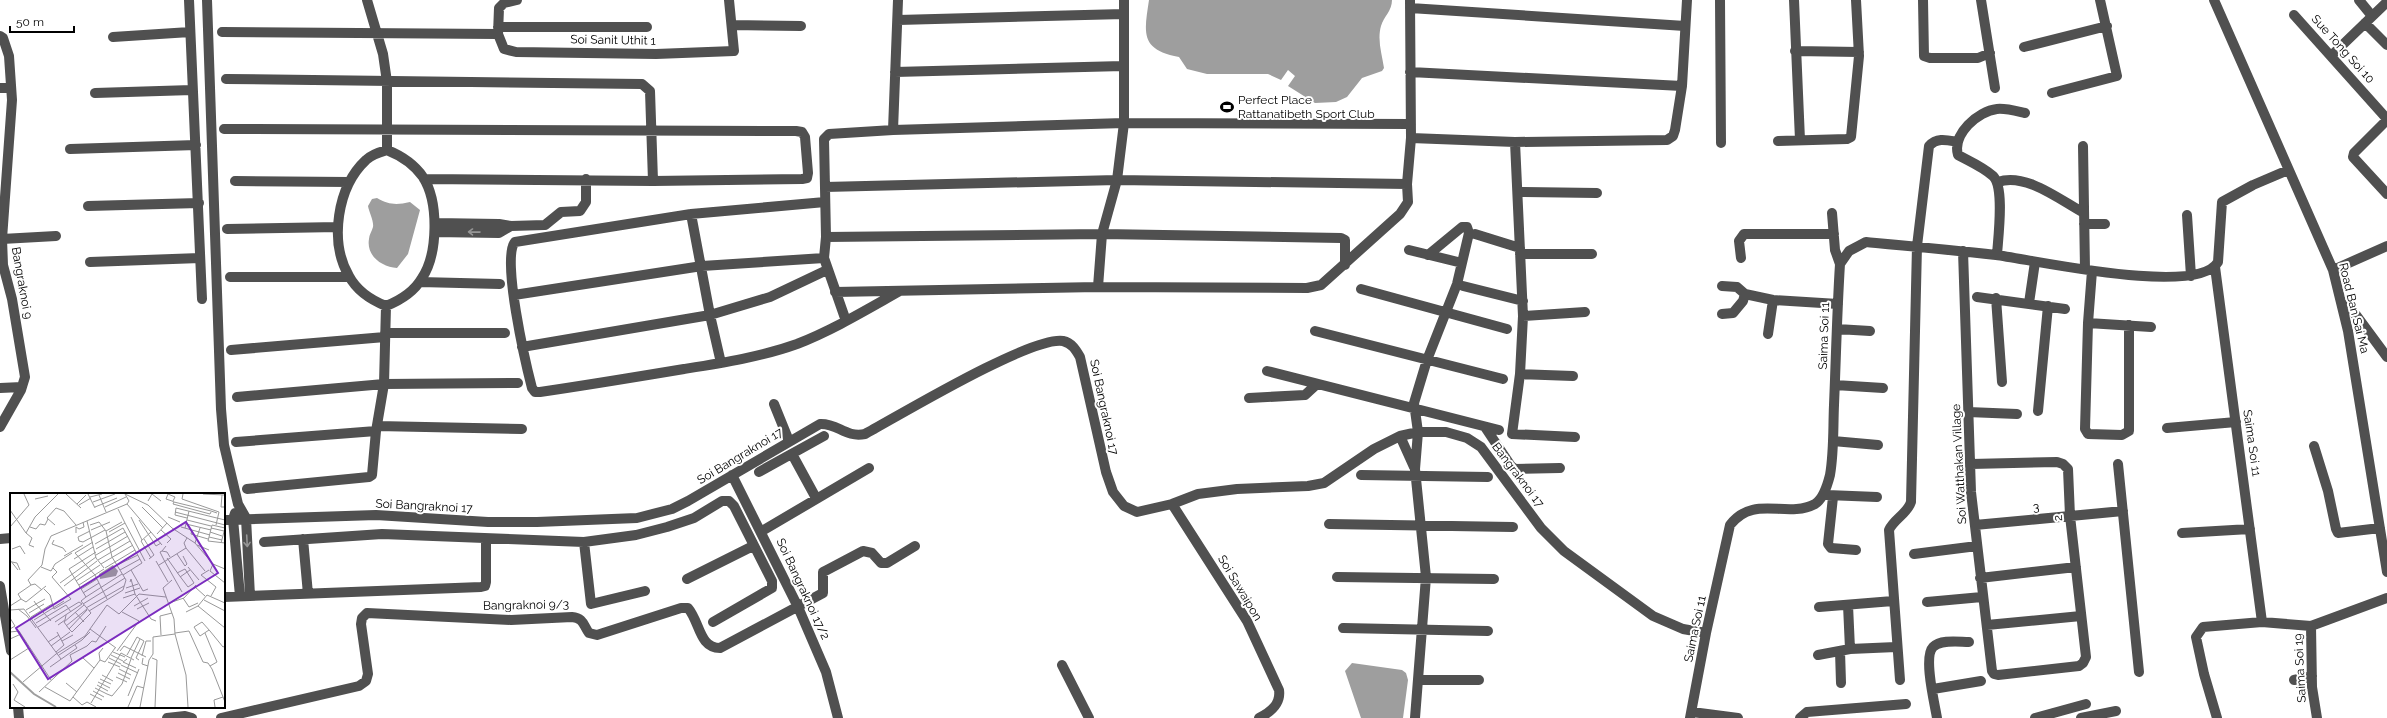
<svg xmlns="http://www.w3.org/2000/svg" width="2387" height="718" font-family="Raleway,sans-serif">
<rect width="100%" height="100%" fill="#fff"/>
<path fill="#9e9e9e" d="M1149,0H1392C1392,11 1384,16 1381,26C1377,40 1382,54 1384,68L1382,71L1362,78L1347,97L1336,102L1315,103L1288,86L1295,76L1288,70L1281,80L1268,74H1207L1187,69L1179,57C1140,50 1144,33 1149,0Z
M377,198C389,205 397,205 410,202L420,210L408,254L397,268C382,267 366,256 369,239C369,235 372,231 373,227C374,221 369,212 368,206L372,199Z
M1352,663L1402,670L1406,673L1408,680L1403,718H1361L1345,671Z"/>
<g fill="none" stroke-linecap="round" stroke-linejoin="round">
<path stroke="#505050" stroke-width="10" d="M189,0L202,299
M207,0L221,409L224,445L238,504L246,518L250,596
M367,0L383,54L387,82V150
M517,0L504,3L499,8L498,34L504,49L516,52L656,54L734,51L729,0
M1720,0L1721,143
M1794,0L1800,140
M1923,0L1924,56L1930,58H1978L1990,53
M1981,0L1995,88
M2214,0L2333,270L2348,331L2387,572
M2359,0L2372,16
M1410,8L1685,26
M2294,15L2387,119
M898,20L1124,14
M2365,23L2387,45
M732,25L801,26
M498,27H647
M222,32L498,34
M0,36L3,38L9,56L12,100L2,239L3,265L12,299L25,377L21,390L0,427
M113,37L190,32
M2024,47L2107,26
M1795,51L1859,52
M2332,55L2387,2
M895,72L1123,66
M1410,72L1682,86
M226,79L642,84L650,91L653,181
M0,88H11
M95,93L192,90
M2052,93L2117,76L2100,0
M2387,120L2354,153L2353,157L2387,194
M224,129L796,131L802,132L805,137L808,173L807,178L802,179L653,181L424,179
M893,130L1124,123L1411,124
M1411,138L1515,142L1667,140L1673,136L1675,130L1682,86L1687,0
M1778,141L1847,139L1851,137L1859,56L1856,0
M1515,142L1523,316L1520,374L1512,434L1575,437
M2083,146L2085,269
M70,149L196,145
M387,150C402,156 414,164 423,177C439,202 438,254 422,278C414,292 401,300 386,306C371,300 357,291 349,276C329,242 337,187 366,160C372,154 380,152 387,150Z
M235,181L349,182
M1998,182C2025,172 2060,200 2084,213
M825,187L1117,180L1407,184
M1518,192L1597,193
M825,202L691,214L515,242C501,257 526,365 532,388L535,392H540C588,385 636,377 684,369C722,363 761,357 797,344C833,330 866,310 900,291
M88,206L199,203
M1832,213L1835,250L1840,264
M691,214L710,315L721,363
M2187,215L2191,276
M435,223L499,224L511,226L545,225L561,212L580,211L586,202V179
M2084,224H2105
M227,229L338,227
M435,232L499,233L511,226
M1475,234L1520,248
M826,237L1102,234L1341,238L1345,240V265
M2,239L56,236
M1409,250L1462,263
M1963,251L1971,492L1992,671L1994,674L1998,675L2079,666L2083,663L2086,657L2070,516L2068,469L2063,464L2057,462L1971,464
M1520,254H1592
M1997,255C1998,238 2005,187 1993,176C1983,167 1969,161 1958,155C1952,134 1978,111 1997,109C2005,108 2016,111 2025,113
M1741,258L1739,241L1744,234H1834
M90,262L200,258
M2215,267L2262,622
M2333,270L2387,246
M2092,271L2088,323L2085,429L2088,434L2122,435L2129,431V325
M230,277H349
M420,282L500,284
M1463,286L1523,301
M1722,286L1737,287L1745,294
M1098,287L1102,234L1117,180L1124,123V0
M1361,289L1507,329
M835,292L1098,287L1307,288L1321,285L1400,214L1408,202L1407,184L1411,138L1410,0
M514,295L702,266L824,258
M1977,297L2065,309
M1996,298L2002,382
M2341,302L2356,315L2387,357
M2029,303L2035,262
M1722,314L1733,313L1743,301L1745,294L1773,300L1838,304
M1523,316L1585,312
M846,321L824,258L826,237L824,139L829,134L893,130L898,0
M2088,323L2151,327
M1837,329L1870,331
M1315,331L1503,379
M385,333H505
M1768,334L1773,300
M522,347L710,315L770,297L827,270
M231,350L385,337
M1267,371L1499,430
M1520,374L1573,376
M1835,385L1883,388
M0,388L22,387
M237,397L384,384L518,383
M1249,398L1305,395L1317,384
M774,404L789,441
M2038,411L2048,306
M1968,412L2017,414
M377,426L522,429
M1485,427L1511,466L1515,469L1560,468
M2167,428L2236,422
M1400,436L1414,467
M1833,441L1878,445
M236,442L376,431
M2314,446L2328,491L2336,529L2338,533L2380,528
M792,454L816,498
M2118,464L2139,672
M759,472L824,436
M732,475L798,607L826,672L838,718
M1361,475L1488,477
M247,489L369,477L372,475L376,431L384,384L386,306
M1827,495L1877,497
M1833,497L1828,544L1831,548L1856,550
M1172,504L1247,621L1279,690C1281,704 1271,712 1259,718
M235,513L233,519L240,596
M224,520L376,515L488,522H537L637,518L672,509L688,501L820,424C838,423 845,438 865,434C900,415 1031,336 1063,341C1072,343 1076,350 1080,357L1106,472L1113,492L1124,506L1137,512L1172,504L1198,494L1237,489L1308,486L1324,483L1374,449L1400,436L1418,432H1446L1467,438L1481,447L1541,528L1564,551L1653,616L1683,629L1706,633
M1329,524L1513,527
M1975,525L2123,511
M762,531L869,468
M2182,533L2250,529
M0,539L11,538
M303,539L308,594
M264,542L382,534L584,542L636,535L667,527L694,518L722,501H729L734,506L772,581V588L713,622
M584,542L591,604L645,591
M1914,554L1977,546
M1337,577L1494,579
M1980,578L2076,567
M687,579L753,546
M0,586L11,651
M224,597L481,587L485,586L486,582V539
M1927,602L1982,597
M1848,605L1850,649
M1819,607L1893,601
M1987,625L2081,616
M1343,628L1488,631
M1840,651L1841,683
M1818,655L1850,649L1896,647
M1062,665L1089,718
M1418,680H1479
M1900,680L1889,530C1894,519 1907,514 1911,502L1917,246L1929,146C1937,137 1947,140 1958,142
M2294,680L2312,676
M1933,689L1981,681
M18,707L19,718
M1692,712L1738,718
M167,718L185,716L192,718
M221,718L359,686L366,681L368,674L361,624L362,618L367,613L511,620L572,617C584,618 583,625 589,633L597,635L681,608H688C700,622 699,648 720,648L823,593V572L827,570L863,551L872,553L881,563H887L915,546
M1415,718L1426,577L1415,469L1418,432L1414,403L1427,360L1457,284L1469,233L1467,227H1462L1428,255
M1690,718L1706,633L1730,525C1754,494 1786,519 1815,504C1823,499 1828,483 1830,475C1834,452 1833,428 1834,405C1836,358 1837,311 1840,264L1849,251L1866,242C1909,246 1953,250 1996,255C2034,260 2198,297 2218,262L2222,202L2253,185L2288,170
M1800,718L1807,712L1906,704
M1937,718C1935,705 1923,657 1933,647C1941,639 1959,642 1969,642
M2035,718L2086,704
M2081,718L2116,711
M2217,718L2204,674L2196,637L2203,627L2262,622L2311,626
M2317,718L2312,687L2311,626L2387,598"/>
</g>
<defs><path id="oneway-shaft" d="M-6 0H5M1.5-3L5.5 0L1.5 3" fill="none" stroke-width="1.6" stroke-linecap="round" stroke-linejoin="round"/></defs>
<g stroke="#969696">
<use href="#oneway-shaft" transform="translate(474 232) rotate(-179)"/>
<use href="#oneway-shaft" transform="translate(247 541) rotate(87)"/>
</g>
<defs>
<g id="stadium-bare" transform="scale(1.08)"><path d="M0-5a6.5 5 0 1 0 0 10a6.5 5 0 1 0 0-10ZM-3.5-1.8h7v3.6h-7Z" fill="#000" stroke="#fff" stroke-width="2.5" paint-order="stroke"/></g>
</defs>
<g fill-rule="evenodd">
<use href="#stadium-bare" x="1227" y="107"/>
</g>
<g text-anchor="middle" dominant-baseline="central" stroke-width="4" stroke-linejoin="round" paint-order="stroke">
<g font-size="12" fill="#000" stroke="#fff">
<text transform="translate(613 40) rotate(1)">Soi Sanit Uthit 1</text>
<text transform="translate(2343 49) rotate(48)">Sue Tong Soi 10</text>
<text transform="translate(22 283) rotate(80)">Bangraknoi 9</text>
<text transform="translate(2354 308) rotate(76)">Road Ban Sai Ma</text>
<text transform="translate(1824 336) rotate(-88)">Saima Soi 11</text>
<text transform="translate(1104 407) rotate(78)">Soi Bangraknoi 17</text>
<text transform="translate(2252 443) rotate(82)">Saima Soi 11</text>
<text transform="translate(740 456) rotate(-31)">Soi Bangraknoi 17</text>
<text transform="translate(1959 464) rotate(-93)">Soi Watthakan Village</text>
<text transform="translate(1518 475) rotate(53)">Bangraknoi 17</text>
<text transform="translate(424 506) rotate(3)">Soi Bangraknoi 17</text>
<text transform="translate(2036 507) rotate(-5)">3</text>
<text transform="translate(2058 518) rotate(-95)">2</text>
<text transform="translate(1240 588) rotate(59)">Soi Sawaipon</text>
<text transform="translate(803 589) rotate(65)">Soi Bangraknoi 17/2</text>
<text transform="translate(526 605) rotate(-1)">Bangraknoi 9/3</text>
<text transform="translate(1695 629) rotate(-78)">Saima Soi 11</text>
<text transform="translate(2300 668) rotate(-93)">Saima Soi 19</text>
</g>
<g font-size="12" fill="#000" stroke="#fff" text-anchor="start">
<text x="1238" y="100">Perfect Place<tspan x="1238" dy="14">Rattanatibeth Sport Club</tspan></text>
</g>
</g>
<g transform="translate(10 493)">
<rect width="215" height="215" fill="#fff"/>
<path d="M103,72L108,78L106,83L90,86L89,81Z" fill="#9e9e9e"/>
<path fill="none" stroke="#9e9e9e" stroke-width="2" d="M0,179L24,201L46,214"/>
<path fill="none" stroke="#999" stroke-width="1" d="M56,1L71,15M78,1L85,15M115,1L138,12L162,35L185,50L203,71L215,76M173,1L172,6L209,19L206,32M193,1L215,2M89,2L96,19M212,2L211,14H215M80,4L92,1M25,6L38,3M138,8L142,1L151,8M163,8L165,4L158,1L156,6L162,8L164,9L201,18L207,20M83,9L105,1M164,9L163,11L174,14L200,21L201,19M67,11L76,2M117,11L152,52M69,12L81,5M85,14L107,5M95,14L116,4M132,14L153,35M0,17L16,40L25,24L48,1M165,19L215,32M121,24L132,47M158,24L170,29M177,25L165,22L166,15L215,27M129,27L146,53L151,50M177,27L201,33M77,28L86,65L94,75M115,30L135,68M176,31L201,37M45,32L37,25L46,15L54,18L66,32M0,34L19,12L14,1M20,34L26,36L30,31L35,32L38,26M171,34L200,42M175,35L179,18M201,35L214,38M215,35L202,32L198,48L215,50M81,37L100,29M151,37L161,46L157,50M182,37L181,41L198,46M80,38L68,44L69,48L73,49L95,37M96,38L112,29M99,39L115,30L108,16M200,39L212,43M16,40L22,45L19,52L24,54M66,40V34L69,36L74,34L73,29M147,41L157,30M199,44L212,47M177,45L174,50L176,55L195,78M134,46L144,62L139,66M44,47L42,51L53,55L56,59M185,50L190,35M211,50L215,35M85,51L113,35L132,70L113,82M187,52L199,57M156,53L152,58L157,59L160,64M2,56L10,53L15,61M86,56L115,39M152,58L150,59L154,67L172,99M65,60L85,82L97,106M65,60L83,49M167,61L175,73L177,71L173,63M86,62L118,43M54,63L73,52M141,65L131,48L141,39M157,65L169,82L178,94L184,90L175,76L167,80M64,66L83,54M0,67L8,77M88,67L120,48M146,68L158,89M2,69L7,70L10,77M91,71L123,52M203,71L200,78L215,90M107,72L128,62M149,72L176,55M31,74L41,78L45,71L62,60M178,74L189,87M95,75L125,57M110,77L130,66M121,77L133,98L138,96M199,77L191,82L206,94L201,103M170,84L180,77M162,87L153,95L164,126L165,141L176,182L178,214M66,88L90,72M120,89L121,86L125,101L141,126L146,128M50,90L86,64M21,92L18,87L32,72L35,56L41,43L117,11L119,8L115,1M69,92L94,76M54,93L87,68M185,94L195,103M116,95L128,91M34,96L40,102L44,116L61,106L42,84L47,79L43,75M71,96L87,86M73,100L89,90M115,100L130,95M76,104L112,81M113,105L125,101M173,105L179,114L188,110M11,106L16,109L36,93M194,107L215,118M24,108L26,111L35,106M159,110L174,105L186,92M73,111L115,85M74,112L54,129L59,136L62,139L81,120M0,113L11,106L8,101L21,92L25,91L32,97M124,113L138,105M188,113L197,102L215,110M43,115L54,108M76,115L114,93M8,116L17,123L26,135M127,116L139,110M0,117L14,116L51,166M16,117L26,111L41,128M79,118L113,97L116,87L102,64L96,38L89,29L80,32M65,119L74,129M176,119L188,113L215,135M19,120L34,111M81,120L71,108L76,104L59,76L86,59M21,124L42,111M0,125L5,133L0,136M24,127L43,115M26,130L56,112L61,119M48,132L55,127L56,122M56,133L77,116M28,134L69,109L72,111L45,129M59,136L77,117M80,136L106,155M199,137L190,143L184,134L192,129L200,138L213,154L215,153M0,139L9,138L41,187M165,140L179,138L193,169L198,170L202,176L215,209M195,140L207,169L200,173M151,142L150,123L162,120M0,146L11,141M52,148L63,142M38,149L49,142M41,153L60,139M107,158L129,128L112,119M110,158L114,153L136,164M46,159L54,152L47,139M103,159L115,164M111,160L124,167M49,162L72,147L80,139M101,162L113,168M117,162L127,144L134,148L126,165L129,167M132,163L136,148H141M73,165L84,175M99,165L111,171M121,165L130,146M133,165L132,171L138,173M142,165L147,167L145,214M117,166L113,169L126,175M0,167L19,155M90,167L89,160L93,155M98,169L110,174M111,172L128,180M40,174L67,155L65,152M109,176L121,182M108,180L120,186M92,182L103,188M106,184L117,189M90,186L101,191M13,189L46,161L75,143L97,112L109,121L129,101L156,104M88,189L100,195M56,190L67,199M3,191L8,199L4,207L15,214M87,192L98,198M35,194L60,208L90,167L95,169L105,155M85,195L97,201M83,198L94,204M29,199L62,168L60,162L77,153L82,148L86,149L96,133M80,201L92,207M97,201L102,203L112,191L121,166M118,203L129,176M63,204L72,212L77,209L86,214M81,210L111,160M118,214L127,193L134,195M130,214L139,167L143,161V144L165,141M205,214L204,207L213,204"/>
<path fill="#7b2cbf" fill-opacity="0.15" stroke="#7b2cbf" stroke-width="2" d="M176,29L208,80L38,186L6,135Z"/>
<rect width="215" height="215" fill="none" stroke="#000" stroke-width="2"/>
</g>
<path d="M10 26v6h64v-6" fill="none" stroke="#000000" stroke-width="2"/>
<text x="16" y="26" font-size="12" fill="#000000" stroke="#ffffff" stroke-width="3" paint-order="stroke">50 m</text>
</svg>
